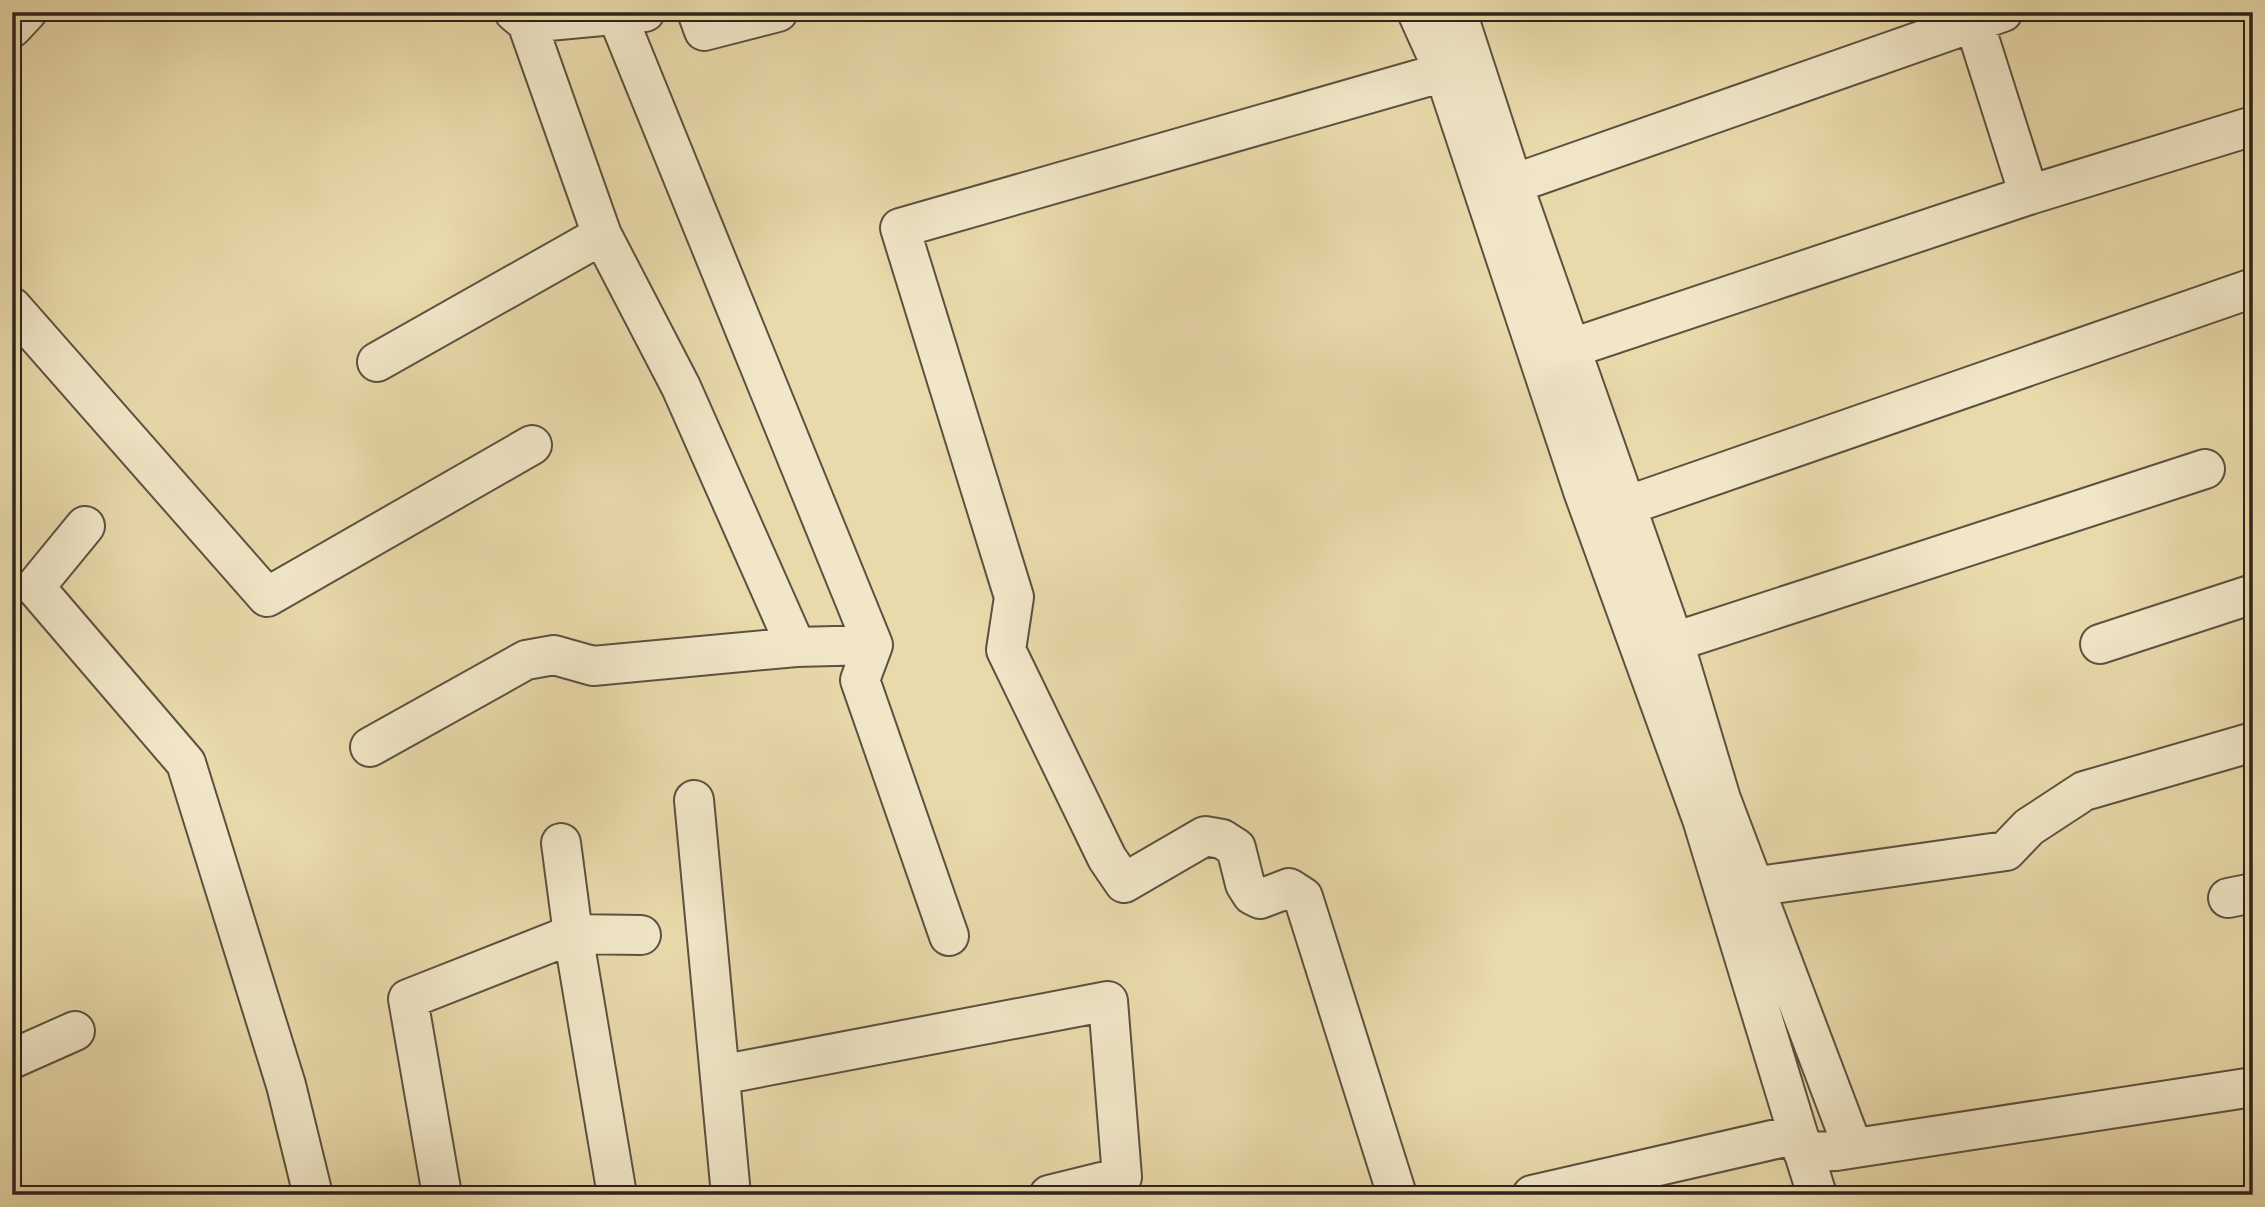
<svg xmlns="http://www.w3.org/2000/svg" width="2265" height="1207" font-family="'EB Garamond',serif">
<rect width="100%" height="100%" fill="#e9daab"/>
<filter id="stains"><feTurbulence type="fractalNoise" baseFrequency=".00286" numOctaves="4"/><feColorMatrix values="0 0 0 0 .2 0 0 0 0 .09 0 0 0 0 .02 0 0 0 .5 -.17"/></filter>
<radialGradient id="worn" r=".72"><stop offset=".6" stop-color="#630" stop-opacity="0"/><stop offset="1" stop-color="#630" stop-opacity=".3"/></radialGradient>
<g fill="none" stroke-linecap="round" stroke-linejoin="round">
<g stroke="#5d5140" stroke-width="42">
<path id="minor" d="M514,12L527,23L602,235L681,387L796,647
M697,12L704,31L778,12
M1417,12L1444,72L1583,491L1702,819L1798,1134
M1457,12L1513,184L1674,642L1721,799L1853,1148
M617,15L873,645L860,680L949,936
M1974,22L2029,195
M527,23L645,12
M12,28L27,12
M1513,184L2003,12
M12,307L267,597L532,445
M1572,348L2029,195L2253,126
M377,362L602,235
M1626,506L2253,288
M85,526L35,587L186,763L286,1085L313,1195
M1674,642L2205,469
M2100,644L2253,594
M370,747L526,660L554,655L593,666L796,647L873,645
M694,800L731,1195
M561,843L573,934L617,1195
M1752,887L2006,851L2029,827L2084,791L2253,742
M2228,898L2253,893
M12,1059L75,1031
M720,1075L1108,1001L1122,1177L1049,1195
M1803,1152L1836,1151L2253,1087
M442,1195L408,999L573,934L641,935
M1397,1195L1303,897L1289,888L1260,899L1252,895L1245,884L1236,848L1222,839L1205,836L1124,883L1107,858L1006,650L1014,597L900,228L1444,72
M1532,1195L1798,1134L1817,1195"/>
</g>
<use href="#minor" stroke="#f1e7c8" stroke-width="38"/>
</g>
<rect width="2265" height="1207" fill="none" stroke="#e9daab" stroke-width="42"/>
<rect x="14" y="14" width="2237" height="1179" fill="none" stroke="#2e231d" stroke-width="3.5"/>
<rect x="21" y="21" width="2223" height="1165" fill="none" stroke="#2e231d" stroke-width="2"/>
<rect width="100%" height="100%" filter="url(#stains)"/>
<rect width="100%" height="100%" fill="url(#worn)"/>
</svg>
